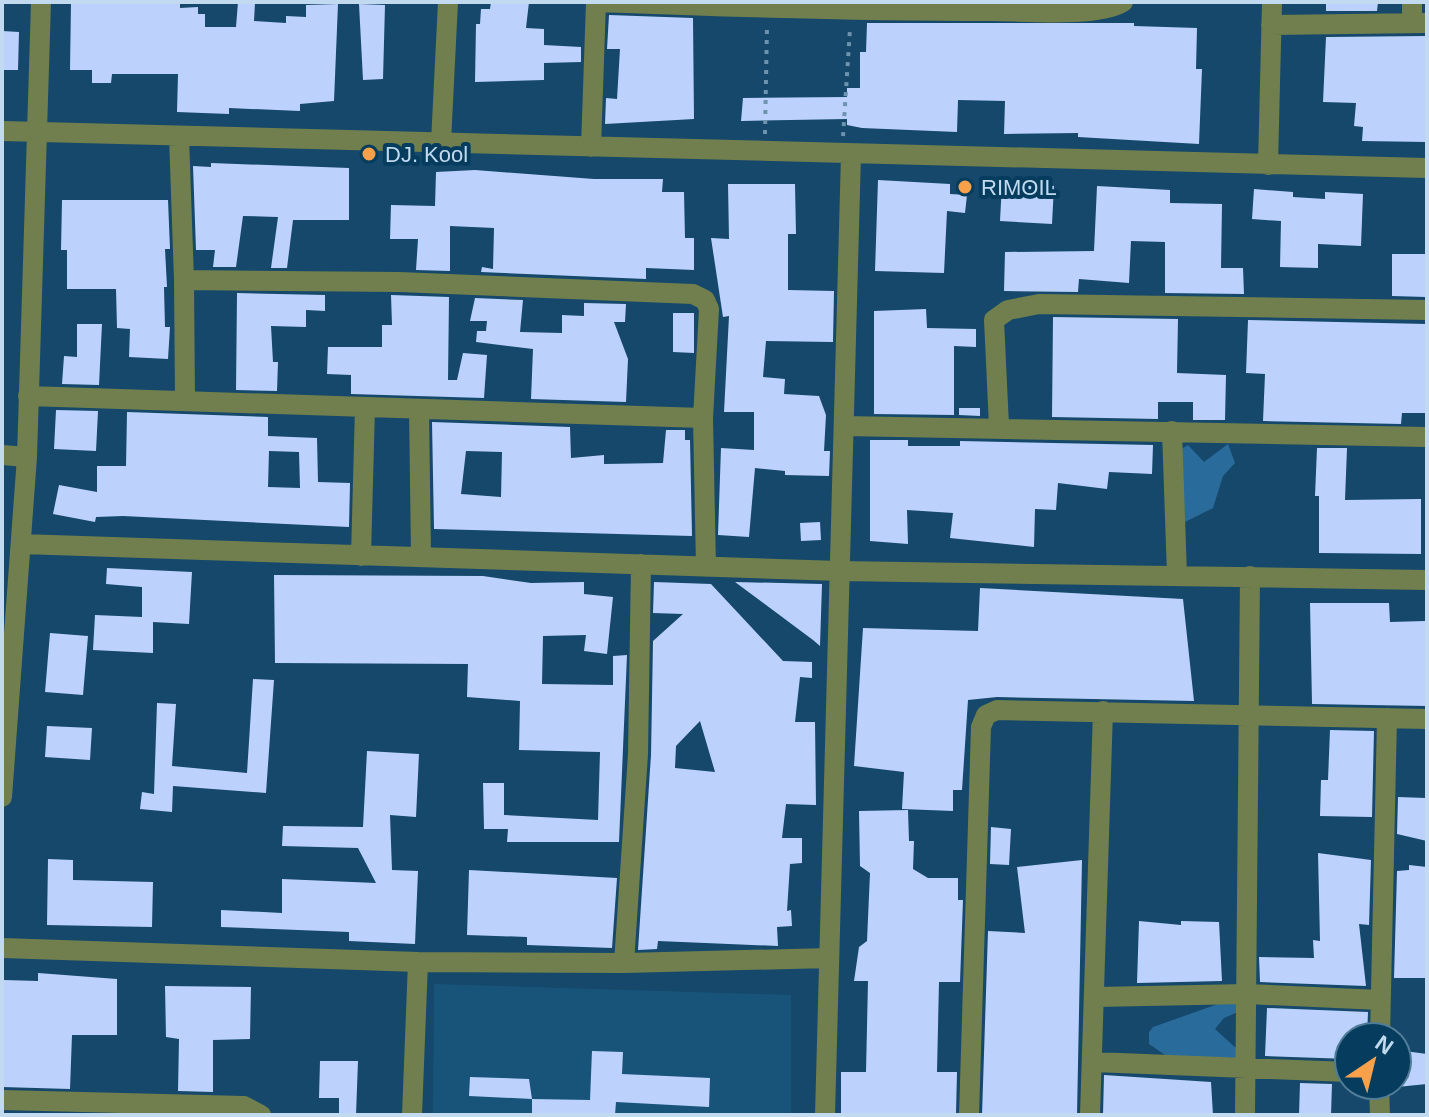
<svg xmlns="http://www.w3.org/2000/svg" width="1429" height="1117" font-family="Arial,sans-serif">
<rect width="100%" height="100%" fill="#15486a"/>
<path fill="#18547a" d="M434,984L791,995V1115H433Z"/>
<path fill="#296c9b" d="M1228,444L1235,463L1223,476L1213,508L1185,522L1178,451L1188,445L1204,462Z
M1235,998L1238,1012L1224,1018L1215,1029L1237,1049L1246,1063L1168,1057L1149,1044V1032L1153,1027Z"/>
<path fill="#bcd2fc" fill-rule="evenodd" d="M71,2H180V8L198,7V14H205V27H236L238,2L255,3L254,21L286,23V16L306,17V5L338,4L334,101L300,104V111L229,108V114L177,112L178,74H112L111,83H92V70H70Z
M491,2H529L526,28L544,29V45L581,47V62L544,63V80L475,82L476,24H480L481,9H490Z
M1326,2H1378L1377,11H1326Z
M359,4L385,5L383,79L363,80Z
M609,15L693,18L694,119L605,124L606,98L617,99L620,49H607Z
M867,23H1134V26L1197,28L1196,69H1202L1199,144L1078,137V133L1004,134L1005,101L958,100L957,132L862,128L847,125V119L741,121L743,98L847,97V88H860V52H866Z
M2,31L19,32L18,70H2Z
M1427,36V142L1362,141L1363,127L1354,126L1356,103L1323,102L1326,37Z
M211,163L349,168V220H293L287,268H271L278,217L243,216L236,267H213L215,250H196L193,166L211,167Z
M475,170L594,179H663L662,192H684L685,238H694V270L646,268V279L481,272L482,267L493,269L494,228L450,226V271L416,270L418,239H390L391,205L435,206L436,172Z
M878,180L950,184V194L967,195L965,213L947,211L944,273L875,271Z
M1002,183L1054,186L1052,224L1000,221Z
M728,184H795L796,234H788V290L834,291L833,342L766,341L763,377L785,379L784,394L819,396L826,415L824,451H830L829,476L785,475V471L755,468L749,537L718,535L721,448L754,450V412H724L729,316L723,317L711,238L729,239Z
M1097,186L1170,190V203L1222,204L1221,268H1243L1244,294L1165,293V242L1131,241L1129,283L1079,279L1078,292L1004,291L1005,252L1094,251Z
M1254,189L1293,192V197L1325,199V192L1363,194L1361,246L1318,244V268L1280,267L1281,221L1252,219Z
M62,200H168L170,249H165L167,287H164L165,327H170L168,359L129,357L130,329L117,328L116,289H67V250H61Z
M1392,254H1426V297L1392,296Z
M237,293L325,295V311L306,310V327L271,326L273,362H278L277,391L236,390Z
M391,295L449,297L448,380H457L463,353L487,355L484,398L351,394V375L327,374L328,347H382V325H392Z
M475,298L523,300L520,332L562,333V315L584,316V303L626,304L625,322H614L628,359L626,402L531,399L533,349L476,342L477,331H486L487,321H470Z
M926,309L927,328L976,329V347L954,346V415L874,414V311Z
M673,313H694V353L673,352Z
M1053,317L1178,319L1177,373L1226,375L1225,420H1193V402H1158V419L1052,417Z
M1248,320L1427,324V413H1402L1401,424L1263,421L1265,374L1246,373Z
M77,324H102L99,385L62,384L64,356L77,357Z
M959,408H980V416L959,415Z
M56,410L98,411L96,451L54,449Z
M127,412L268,417V436L317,438L318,482L350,483L349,527L123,516L96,517L95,522L53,514L59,485L97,492V466H126ZM269,451L299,452L300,488L268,487Z
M432,422L570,427L571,458L604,455V464L663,463L666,430H685V440H690L692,536L434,529ZM466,451L502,452L501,497L461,494Z
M870,440H908V446H960V441L1153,445L1152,474L1109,472L1107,489L1058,483L1056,510L1035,509L1034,547L950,538L953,513L907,510L908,544L870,541Z
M1317,448H1347L1345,500L1421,499V554L1319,553V496H1315Z
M820,522L821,540L801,541L800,523Z
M107,568L192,572L189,624L153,622V653L93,650L95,615L142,617V587L106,584Z
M274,575L483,576L531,583L584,582V594L613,597L607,654L584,651L586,635L543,636L542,684L613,685V656L627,655L619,842H507L508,829H484L483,783H504V815L598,820L600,752L519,750L520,701L467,697L468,664L275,663Z
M654,582L711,584L783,661L812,662V678L800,677L795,722H815L816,805L786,804L782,838H802V863L790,864L787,911L791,910L792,926L777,927L778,946L658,941L657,949L638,950L651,755L653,641L683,614L653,613ZM700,721L715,772L675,768L676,746Z
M735,582L822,584L820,646L813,640Z
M980,588L1183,599L1194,701L997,697L968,700L962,790H953V811L902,809L904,772L854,766L863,628L978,631Z
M1310,603H1389L1390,622L1425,621L1427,706L1312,704Z
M50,633L88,636L83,695L45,692Z
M253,679L274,680L266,793L173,786L172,812L140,809L142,792L154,794L157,703L176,704L172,766L247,773Z
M47,726L92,728L90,760L45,757Z
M1330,730L1374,731L1372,817L1320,816L1321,780H1328Z
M367,751L419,754L416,817L390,815L392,870L418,871L415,944L349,941V932L221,927V910L282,913V879L376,883L358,848L282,846L283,826L363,827Z
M1398,797L1426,798L1427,841L1397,834Z
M908,810L909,841H914L913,869L928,878H958V900H963L960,982H939L937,1072H957L956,1115H841V1072H866L868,981H854L859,947L867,941L870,873L860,866L859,811Z
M991,827L1011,829L1009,865L990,864Z
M1318,853L1371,860L1369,925L1359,924L1366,986L1260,982L1259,957L1314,958L1313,940L1320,941Z
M48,859L73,860V880L153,882L152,927L47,925Z
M1082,860L1077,1115H982L988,931L1025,933L1017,867Z
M1409,865L1427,867V978H1394L1397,871L1409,870Z
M469,870L617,878L612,948L527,945V937L467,935Z
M1139,921L1181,925V921L1219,922L1222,981L1137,983Z
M38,973L117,979V1035H72L70,1089L2,1087L4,980L38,981Z
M165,986L251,987L250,1039L213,1040V1092L178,1091L179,1039L166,1037Z
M1267,1008L1368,1012L1367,1037H1349V1059L1265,1056Z
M1397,1050L1427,1054V1084L1397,1087Z
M592,1051L623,1052L622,1074L710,1078L709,1107L616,1102L615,1115H532V1099L590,1100Z
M320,1061H358L356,1115H339V1098H319Z
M1104,1075L1211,1082L1213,1115H1103Z
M470,1077L529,1079L532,1099L469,1096Z
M1300,1083L1332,1084L1331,1115H1299Z"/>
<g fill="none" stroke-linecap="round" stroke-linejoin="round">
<path stroke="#6d93ae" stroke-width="4" stroke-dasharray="4 6" stroke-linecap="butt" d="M765,134L767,26
M843,136L850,29"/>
<path stroke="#707f4d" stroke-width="20" d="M596,2C728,7 859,11 991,11C1023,11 1097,18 1123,2
M1412,23V2
M1271,25L1427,23
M2,131L1427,168
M179,136L184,280
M441,142L448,2
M591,147L596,2
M1268,165L1272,2
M28,396L703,418
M185,399L184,280L399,282L693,294L705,300L709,309L703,418L706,567
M419,409L421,555
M844,426L1427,437
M999,426L994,320L1008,310L1039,304L1427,310
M1172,431L1177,575
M2,455L27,457
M22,544L840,571L1427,580
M361,556L365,407
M2,797L27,457L41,2
M2,948L418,962L624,963L829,958
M624,963L638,754L641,564
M1096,997L1247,994L1380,1000
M1380,1037L1387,718
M1094,1062L1349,1072
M1379,1085L1380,1115
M2,1100L244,1106L261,1115
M412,1115L418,962
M825,1115L851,154
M969,1115L981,727L986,715L997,710L1427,719
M1090,1115L1103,711
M1245,1115L1250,576"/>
</g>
<g fill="#f8a14a" stroke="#063d5e" stroke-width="3">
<circle cx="369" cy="154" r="8"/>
<circle cx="965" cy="187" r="8"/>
</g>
<g text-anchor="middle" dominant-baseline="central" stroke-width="8" stroke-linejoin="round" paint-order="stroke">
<g font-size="22" fill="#c1daef" stroke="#063d5e" text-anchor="start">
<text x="385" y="154">DJ. Kool</text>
<text x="981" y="187">RIMOIL</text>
</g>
</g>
<rect width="1429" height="1117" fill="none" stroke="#c1daef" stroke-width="8"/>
<g transform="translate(1373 1061) rotate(35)"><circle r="38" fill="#063d5e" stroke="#517c98" stroke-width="2"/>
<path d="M0-6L14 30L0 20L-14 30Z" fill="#f8a14a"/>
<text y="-12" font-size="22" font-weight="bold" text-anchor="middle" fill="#c1daef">N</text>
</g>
</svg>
